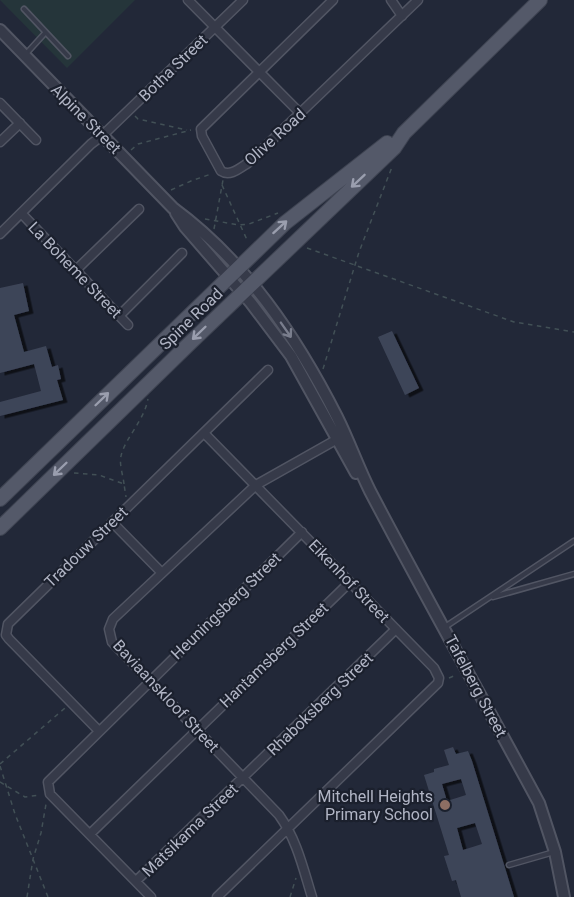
<svg xmlns="http://www.w3.org/2000/svg" width="574" height="897" font-family="Roboto,sans-serif">
<defs>
<filter id="shadow"><feDropShadow dx="4.5" dy="2.5" stdDeviation="0" flood-color="#0009"/></filter>
</defs>
<rect width="100%" height="100%" fill="#222838"/>
<path fill="#25353a" d="M0,0H135L67,68Z"/>
<path fill="#3e4558" fill-rule="evenodd" filter="url(#shadow)" d="M23,283L29,311L14,315L24,352L46,346L52,367L58,365L61,379L57,380L63,400L0,416V402L41,391L34,364L0,373V288Z
M392,331L419,388L405,395L378,337Z
M453,747L456,754L468,751L472,761L514,897H461L456,880L452,881L444,856L449,855L424,775L434,772V769L449,765L444,750ZM461,779L466,795L447,801L442,784ZM475,823L482,844L463,850L457,828Z"/>
<g fill="none" stroke-linecap="round" stroke-linejoin="round">
<g stroke="#515563" stroke-width="7">
<path id="service" d="M24,9L68,56
M25,55L45,33
M493,597L574,574
M445,627L574,541
M509,865L554,852"/>
</g>
<g stroke="#515563" stroke-width="11">
<path id="minor" d="M188,0L301,114
M333,0L201,129L202,136L221,171C230,177 240,168 248,163L418,0
M391,0L402,16
M0,103L36,140
M0,142L20,123
M22,214L128,325
M0,234L91,144L103,135L243,0
M75,271L139,209
M119,316L182,253
M204,433L434,668L439,678L438,683L217,897
M112,522L161,572
M99,731L9,639L6,635L8,624L268,370
M90,834L350,582
M136,881L396,629
M151,897L50,794L48,782L302,532
M312,897C303,868 297,840 279,815L112,642L109,629L113,619L256,485L341,437"/>
</g>
<g stroke="#515563" stroke-width="14">
<path id="tertiary" d="M0,30L173,208C245,261 296,336 337,417C349,441 358,467 370,491C425,596 483,699 539,803L555,852L564,897
M176,213L185,227L251,303L291,356L356,473"/>
</g>
<g stroke="#3f4452" stroke-width="16">
<path id="primary" d="M0,499L285,223L387,143
M0,528L191,342L394,148L404,133L540,0"/>
</g>
<path stroke="#425056" stroke-width="1.5" stroke-dasharray="4.5 4.5" stroke-linecap="butt" d="M135,116L138,119L187,130
M131,150L138,144L191,130
M222,185L248,242
M171,190L191,181L211,174
M205,219L239,225L249,224L278,213
M214,229L223,180
M307,248L514,322L574,332
M323,369L359,252L392,167
M74,473L99,475L124,484L126,497
M124,484C123,475 119,464 121,456C125,438 144,421 148,399
M449,678L456,675
M0,764L65,708
M0,766L15,814L48,897
M0,782L25,797L40,795
M27,897L33,859L41,833L46,804
M290,897L296,878"/>
<use href="#service" stroke="#363a49" stroke-width="4"/>
<use href="#minor" stroke="#363a49" stroke-width="8"/>
<use href="#tertiary" stroke="#363a49" stroke-width="10"/>
<use href="#primary" stroke="#545969" stroke-width="14"/>
</g>
<defs><path id="oneway-shaft" d="M-6 0H5M1.5-3L5.5 0L1.5 3" fill="none" stroke-width="1.6" stroke-linecap="round" stroke-linejoin="round" transform="scale(1.5)"/></defs>
<g stroke="#9a9eae">
<use href="#oneway-shaft" transform="translate(358 181) rotate(137)"/>
<use href="#oneway-shaft" transform="translate(280 227) rotate(-42)"/>
<use href="#oneway-shaft" transform="translate(199 333) rotate(136)"/>
<use href="#oneway-shaft" transform="translate(102 399) rotate(-44)"/>
<use href="#oneway-shaft" transform="translate(60 469) rotate(136)"/>
</g>
<use stroke="#7a7e8d" href="#oneway-shaft" transform="translate(286 330) rotate(55)"/>
<circle fill="#8d6e63" stroke="#1b202d" stroke-width="2" cx="445" cy="805" r="6"/>
<g text-anchor="middle" dominant-baseline="central" stroke-width="4.5" stroke-linejoin="round" paint-order="stroke">
<g font-size="16" fill="#b1b5c5" stroke="#1b202d">
<text transform="translate(173 68) rotate(-44)">Botha Street</text>
<text transform="translate(86 119) rotate(45)">Alpine Street</text>
<text transform="translate(275 137) rotate(-42)">Olive Road</text>
<text transform="translate(75 270) rotate(46)">La Boheme Street</text>
<text transform="translate(191 319) rotate(-44)">Spine Road</text>
<text transform="translate(86 547) rotate(-44)">Tradouw Street</text>
<text transform="translate(349 581) rotate(46)">Eikenhof Street</text>
<text transform="translate(226 606) rotate(-44)">Heuningsberg Street</text>
<text transform="translate(274 655) rotate(-44)">Hantamsberg Street</text>
<text transform="translate(476 686) rotate(62)">Tafelberg Street</text>
<text transform="translate(166 696) rotate(47)">Baviaanskloof Street</text>
<text transform="translate(320 704) rotate(-44)">Rhaboksberg Street</text>
<text transform="translate(190 830) rotate(-44)">Matsikama Street</text>
</g>
<g font-size="16" fill="#b1b5c5" stroke="#1b202d" text-anchor="end">
<text x="433" y="796">Mitchell Heights<tspan x="433" dy="18">Primary School</tspan></text>
</g>
</g>
</svg>
